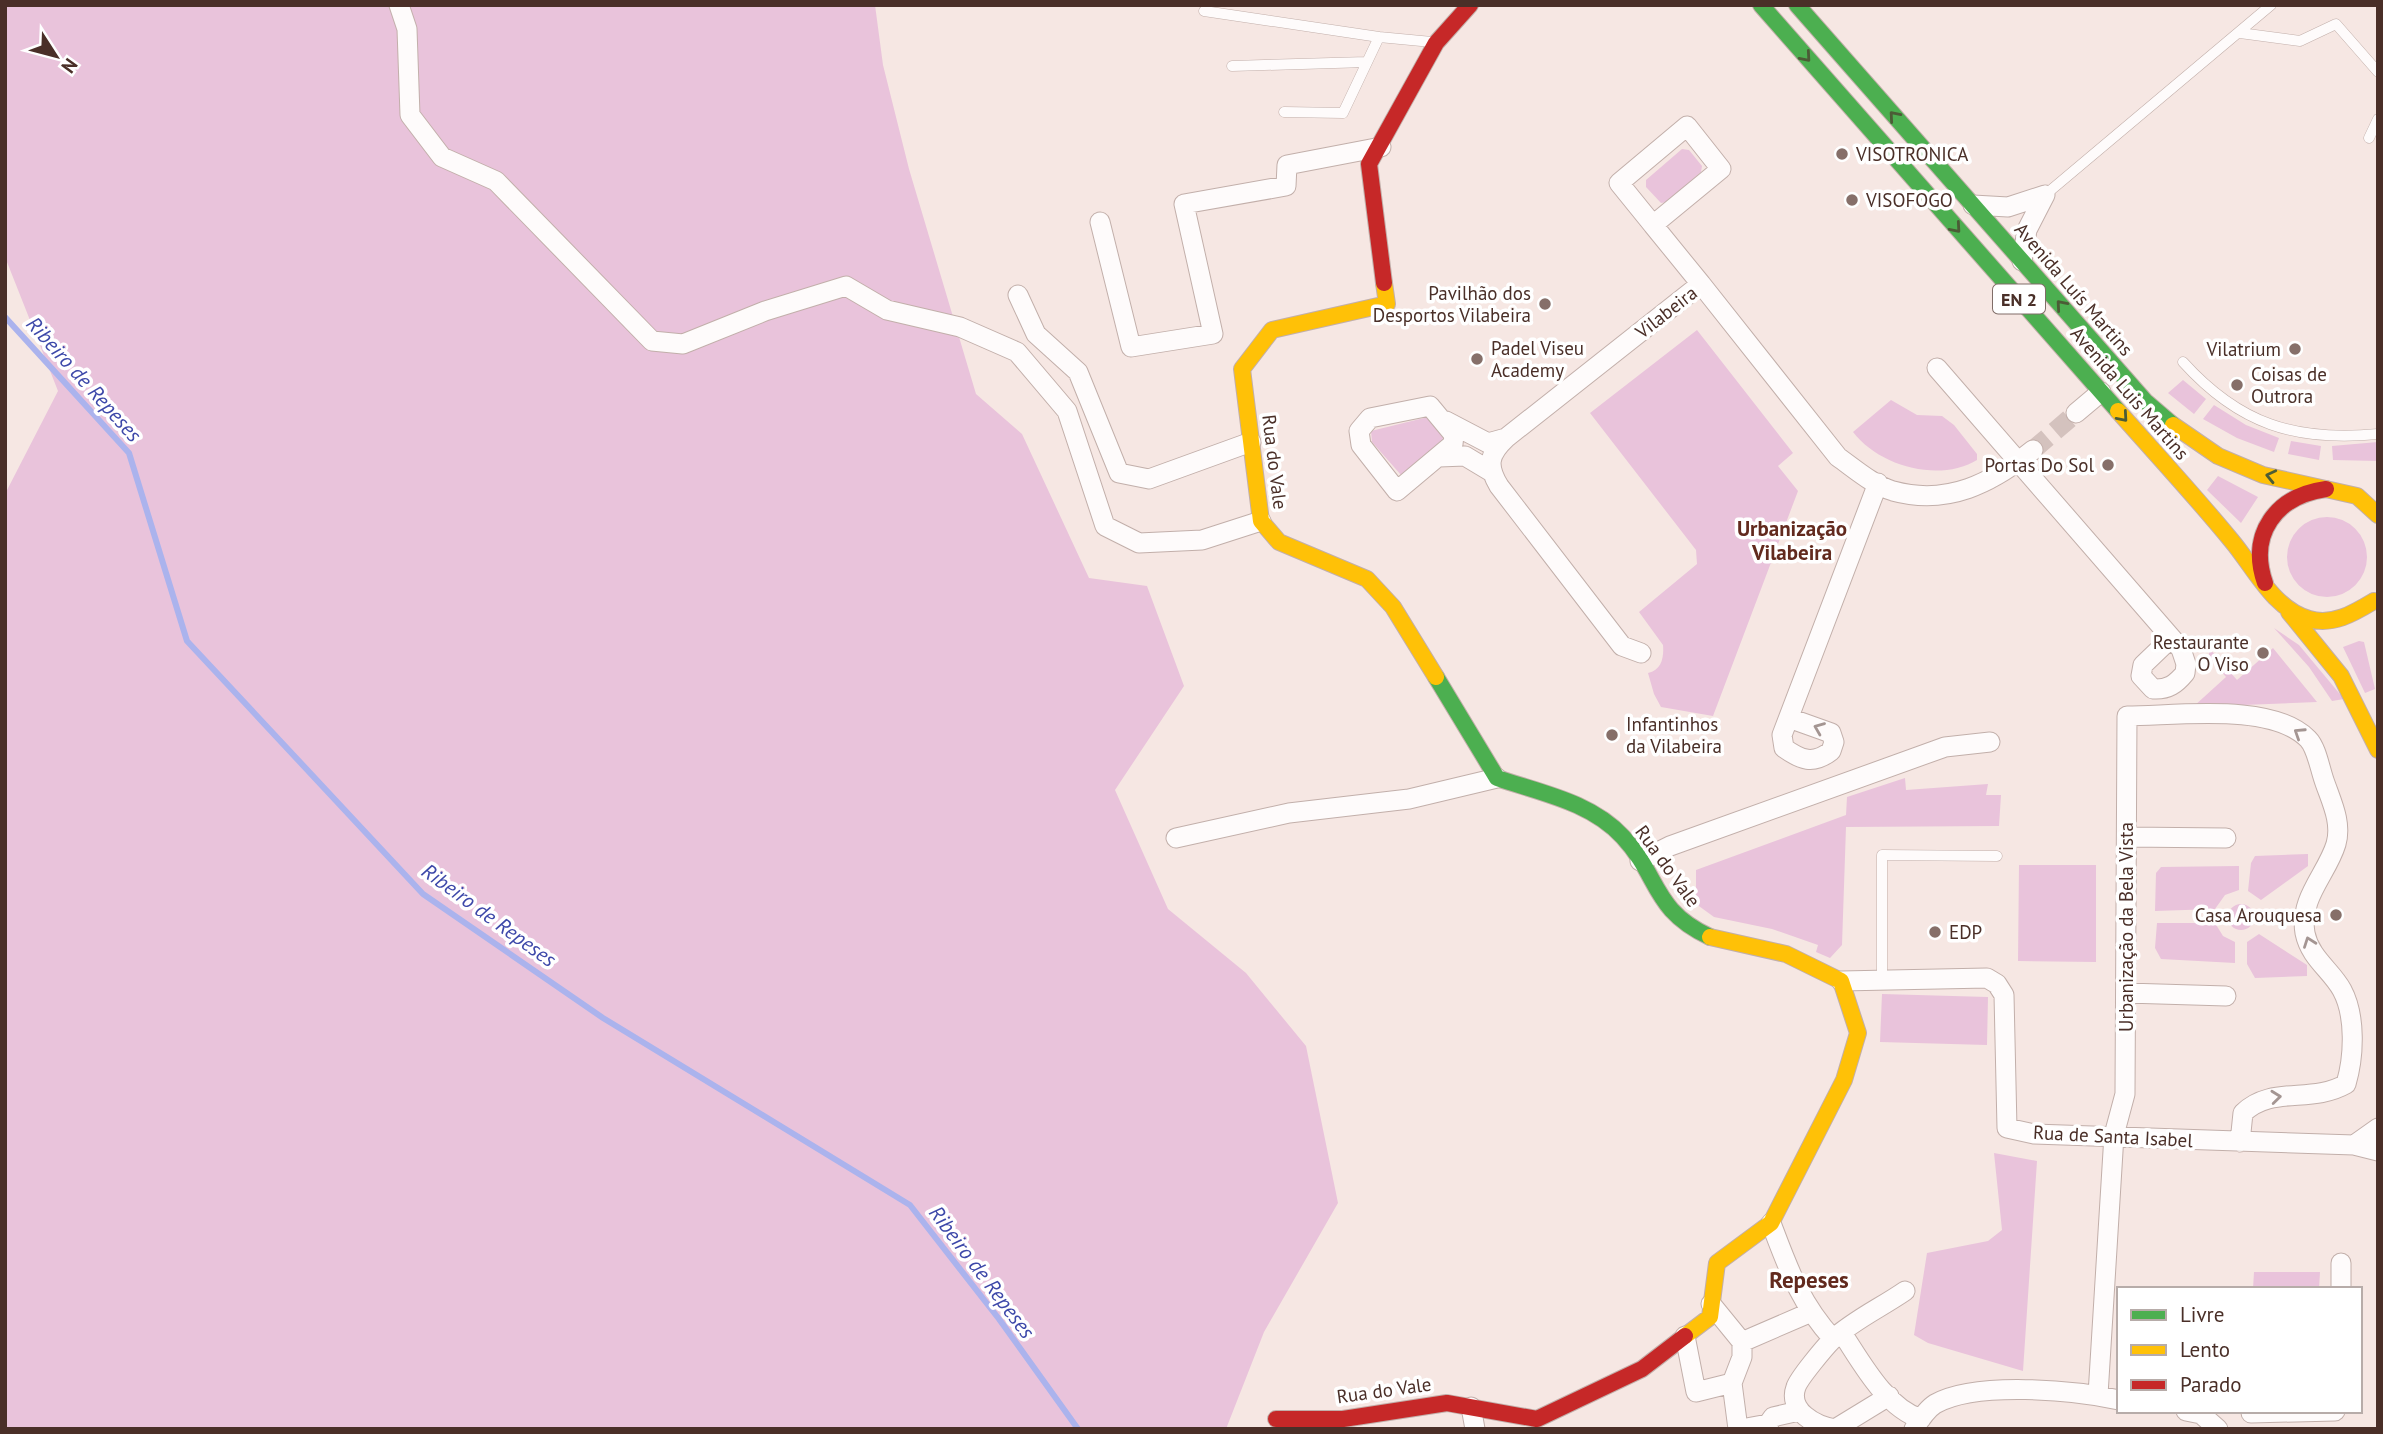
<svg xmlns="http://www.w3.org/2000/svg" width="2383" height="1434" font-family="'PT Sans',sans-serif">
<rect width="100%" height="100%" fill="#f6e7e3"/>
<path fill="#e9c3db" d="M5,5H875L883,65L909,169L976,394L1022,434L1089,578L1147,586L1184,686L1115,790L1168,909L1246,973L1306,1046L1338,1203L1264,1332L1226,1429H5V494L58,391L5,257Z
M1682,149L1689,150L1702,166L1701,172L1667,202L1661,203L1646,187V180Z
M1697,330L1793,453L1778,466L1798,491L1713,716L1661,707L1654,694L1648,673C1662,670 1664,657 1663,645L1639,612L1697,564L1696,550L1590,413Z
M2183,380L2206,399L2194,414L2168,393Z
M1891,400L1917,415L1942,416L1954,425L1977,454V460C1939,483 1879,466 1853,432Z
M2214,405L2246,425L2279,438L2274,452L2237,438L2203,419Z
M1428,417L1448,440L1401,475L1372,442L1371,431Z
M2291,441L2321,446L2319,460L2288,454Z
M2378,442V461L2333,460L2332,446Z
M2218,476L2258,497L2241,523L2207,490Z
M2287 557a40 40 0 1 1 80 0a40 40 0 1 1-80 0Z
M2274,628L2299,645L2344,699L2332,701L2309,667Z
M2359,641L2364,642L2375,689L2365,693L2343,647Z
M2209,648L2237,680L2273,648L2317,702L2193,707L2226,677L2209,657Z
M1905,778L1906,790L1988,784L1986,795H2001L1999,826L1846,827L1842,945L1830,958L1816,952L1818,945L1772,929L1714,917L1692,901H1696V870L1846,815L1847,797Z
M2308,854V866L2261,900L2248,891L2251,863L2255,856Z
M2019,865H2096V962L2018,961Z
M2239,866V890L2225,895L2215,909L2155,911L2156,873L2161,867Z
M2228 917a13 13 0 1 1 26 0a13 13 0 1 1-26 0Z
M2157,923H2215L2223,936L2235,942V963L2161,959L2155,948Z
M2259,934L2307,965V976L2255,978L2247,964V942Z
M1882,994L1988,997L1987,1045L1880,1042Z
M1994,1153L2037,1161L2023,1371L1928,1343L1914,1335L1927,1253L1988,1241L2002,1230Z
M2254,1272H2320L2319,1289H2253Z"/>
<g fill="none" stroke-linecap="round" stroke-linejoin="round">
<path stroke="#abb3ed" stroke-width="6" d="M5,317L129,453L187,641L423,894L603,1018L910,1205L999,1319L1078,1429"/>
<path stroke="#d4c2be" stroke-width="19" stroke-dasharray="19 10" stroke-linecap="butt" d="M2033,450L2076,413"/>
<g stroke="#c2afaa" stroke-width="11">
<path id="lane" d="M1204,11L1379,37
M2240,33L2300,41L2336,24L2378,72
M1232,66L1367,62
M1284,112L1343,113L1379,37L1432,42
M2369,138L2378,119
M2045,195L2271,5
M2183,362C2239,424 2295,442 2378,434
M1882,978V855L1997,856"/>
</g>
<g stroke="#c2afaa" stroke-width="21">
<path id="street" d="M399,5L407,29L410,115L442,157L496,181L652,341L683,344L765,311L846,286L887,310L960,327L1017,352L1067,411L1105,526L1139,543L1202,540L1261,521
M1973,205L2008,207L2045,195
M1100,222L1131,347L1213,334L1184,204L1286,186L1287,165L1381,147
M1653,225L1619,183L1687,126L1721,169L1653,225L1701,284
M2022,261L2027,230L2045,195
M1018,295L1036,334L1078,372L1119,473L1149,479L1251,442
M1937,368L2181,649L2186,664L2185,673C2176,684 2168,690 2153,689L2141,676L2143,665L2167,642L2168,634
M1430,406L1454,435L1453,444L1397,491L1361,445L1359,431L1370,418Z
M2076,413L2101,392
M1446,421L1488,443L1506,438
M1439,457L1465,456L1490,471
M1641,653L1622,646L1499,486C1487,466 1488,455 1506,438L1701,284L1838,457C1855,469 1873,485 1893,491C1948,506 1992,483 2033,450
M1789,718L1831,733L1834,742L1831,751C1813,765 1801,760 1784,748L1782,735L1878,483
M2127,837L2226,838
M1176,838L1289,813L1409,799L1497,778
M1640,861L1670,846L1945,747L1990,742
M1841,981L1987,978L1997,984L2004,995L2007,1128L2034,1134L2354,1145L2378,1151
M2126,993L2226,996
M2354,1145L2378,1128
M1771,1223C1788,1268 1800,1303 1833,1339
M2341,1263V1289
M1711,1304L1742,1342L1809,1313
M1842,1333C1862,1363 1885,1407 1921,1419
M1685,1336L1696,1392L1732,1383L1742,1357V1342
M1732,1383L1738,1429
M2098,1395L2114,1135L2125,1094L2127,716C2175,716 2272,702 2308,739C2317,748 2320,770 2325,783C2332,803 2342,823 2336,844C2327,874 2299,898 2305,933C2310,958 2331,970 2342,990C2356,1016 2354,1057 2346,1084C2311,1104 2272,1085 2243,1113L2240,1142
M1889,1396L1835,1429C1816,1426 1787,1411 1796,1387C1799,1378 1825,1347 1832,1340C1852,1321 1882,1307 1905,1291
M1471,1407L1475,1429
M2186,1411L2201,1414L2218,1429
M2251,1413L2335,1411
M1741,1429L1768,1424L1773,1417L1799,1411
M1914,1429C1919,1421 1927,1409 1935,1404C1976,1381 2074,1390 2119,1400"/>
</g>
<g stroke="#c2afaa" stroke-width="18">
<path id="fast" d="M1761,5L2118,411
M1797,5L2145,401L2173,425
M1436,677L1497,778C1541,793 1591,802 1623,837C1660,877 1652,910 1710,937"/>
</g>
<g stroke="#c2afaa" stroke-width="18">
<path id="slow" d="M1384,283L1387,304L1272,330L1242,369L1261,521L1279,542L1367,579L1393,607L1436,677
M2118,411C2156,454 2195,496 2231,540C2254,567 2273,609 2309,619C2333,626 2354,613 2374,601
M2173,425L2218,456L2263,475L2357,496L2378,515
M2289,612L2341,676L2378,750
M1685,1336L1710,1317L1717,1263L1771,1223L1844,1080L1858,1033L1841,981L1786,954L1710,937"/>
</g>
<g stroke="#c2afaa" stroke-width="18">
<path id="jam" d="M1384,283L1369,164L1436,43L1470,5
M2265,583C2248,534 2276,496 2326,489
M1276,1419H1343L1447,1403L1537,1419L1642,1369L1685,1336"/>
</g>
<use href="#lane" stroke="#fefbfb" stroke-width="10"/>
<use href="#street" stroke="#fefbfb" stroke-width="19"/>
<use href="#fast" stroke="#4caf50" stroke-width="16"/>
<use href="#slow" stroke="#ffc107" stroke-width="16"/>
<use href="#jam" stroke="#c62828" stroke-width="16"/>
</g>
<defs><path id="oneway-chevron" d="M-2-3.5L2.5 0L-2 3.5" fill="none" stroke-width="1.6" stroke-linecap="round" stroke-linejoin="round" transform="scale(1.75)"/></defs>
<g stroke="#4b5c36">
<use href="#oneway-chevron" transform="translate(1806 57) rotate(49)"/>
<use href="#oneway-chevron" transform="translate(1894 116) rotate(-131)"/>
<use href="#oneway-chevron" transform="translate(1956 228) rotate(49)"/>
<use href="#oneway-chevron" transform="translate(2061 305) rotate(-131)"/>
<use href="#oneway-chevron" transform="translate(2123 417) rotate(49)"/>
<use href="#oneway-chevron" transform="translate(2271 476) rotate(-167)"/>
</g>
<g stroke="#a49592">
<use href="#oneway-chevron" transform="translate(1819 728) rotate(-158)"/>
<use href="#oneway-chevron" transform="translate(2299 733) rotate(-147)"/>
<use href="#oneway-chevron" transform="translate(2309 942) rotate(-110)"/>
<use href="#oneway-chevron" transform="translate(2276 1097) rotate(-6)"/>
</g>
<g fill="#866f69" stroke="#fff" stroke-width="2.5">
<circle cx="1842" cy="154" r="7"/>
<circle cx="1852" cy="200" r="7"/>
<circle cx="1545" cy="304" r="7"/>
<circle cx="2295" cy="349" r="7"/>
<circle cx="1477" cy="359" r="7"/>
<circle cx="2237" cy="385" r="7"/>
<circle cx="2108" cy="465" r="7"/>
<circle cx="2263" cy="653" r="7"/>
<circle cx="1612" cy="735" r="7"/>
<circle cx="2336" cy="915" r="7"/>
<circle cx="1935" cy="932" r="7"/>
</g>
<g text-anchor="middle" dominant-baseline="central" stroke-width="7" stroke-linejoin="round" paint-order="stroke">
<rect fill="#fff" stroke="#806d68" stroke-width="2" x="1993" y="284.5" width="52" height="29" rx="5"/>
<g font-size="18" font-weight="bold" fill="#4a2f28">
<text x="2019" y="299">EN 2</text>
</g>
<g font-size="19" fill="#4a2f28" stroke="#fff" text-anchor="start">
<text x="1856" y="154">VISOTRONICA</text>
<text x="1866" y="200">VISOFOGO</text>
<text x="1531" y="293" text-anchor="end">Pavilhão dos<tspan x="1531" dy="22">Desportos Vilabeira</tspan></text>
<text x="1491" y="348">Padel Viseu<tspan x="1491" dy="22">Academy</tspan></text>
<text x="2281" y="349" text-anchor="end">Vilatrium</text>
<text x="2251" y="374">Coisas de<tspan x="2251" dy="22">Outrora</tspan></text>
<text x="2094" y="465" text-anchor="end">Portas Do Sol</text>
<text x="2249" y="642" text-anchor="end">Restaurante<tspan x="2249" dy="22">O Viso</tspan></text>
<text x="1626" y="724">Infantinhos<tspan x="1626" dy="22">da Vilabeira</tspan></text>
<text x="2322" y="915" text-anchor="end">Casa Arouquesa</text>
<text x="1949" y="932">EDP</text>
</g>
<g font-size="19" fill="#4a2f28" stroke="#fff">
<text transform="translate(2074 289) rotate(49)">Avenida Luís Martins</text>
<text transform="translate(1666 312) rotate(-38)">Vilabeira</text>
<text transform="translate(2130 393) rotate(49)">Avenida Luis Martins</text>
<text transform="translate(1275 462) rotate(83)">Rua do Vale</text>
<text transform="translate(1668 866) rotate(54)">Rua do Vale</text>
<text transform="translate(2126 927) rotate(-90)">Urbanização da Bela Vista</text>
<text transform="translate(2113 1136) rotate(3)">Rua de Santa Isabel</text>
<text transform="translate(1384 1390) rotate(-8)">Rua do Vale</text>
</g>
<g font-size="21" font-style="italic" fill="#3d48a9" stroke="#fff">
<text transform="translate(84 379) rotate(48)">Ribeiro de Repeses</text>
<text transform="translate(489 915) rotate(36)">Ribeiro de Repeses</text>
<text transform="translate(982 1272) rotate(53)">Ribeiro de Repeses</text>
</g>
<g font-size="21" font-weight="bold" fill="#622a1e" stroke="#fff">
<text x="1792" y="528">Urbanização<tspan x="1792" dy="24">Vilabeira</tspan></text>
</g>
<g font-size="23" font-weight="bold" fill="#622a1e" stroke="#fff">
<text x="1809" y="1279">Repeses</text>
</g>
</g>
<rect width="2383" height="1434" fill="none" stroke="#4a2f28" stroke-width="14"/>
<rect x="2117" y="1287" width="245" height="126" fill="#ffffff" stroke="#b7aca9" stroke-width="2"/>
<rect x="2131" y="1310" width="35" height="10" fill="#4caf50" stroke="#b7aca9" stroke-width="2"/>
<text x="2180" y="1322" font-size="21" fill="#4a2f28">Livre</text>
<rect x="2131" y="1345" width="35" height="10" fill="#ffc107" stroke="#b7aca9" stroke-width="2"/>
<text x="2180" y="1357" font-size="21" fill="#4a2f28">Lento</text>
<rect x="2131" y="1380" width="35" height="10" fill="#c62828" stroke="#b7aca9" stroke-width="2"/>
<text x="2180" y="1392" font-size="21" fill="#4a2f28">Parado</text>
<g transform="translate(56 56) rotate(126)" stroke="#ffffff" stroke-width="5" paint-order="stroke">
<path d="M0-5L12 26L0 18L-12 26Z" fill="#4a2f28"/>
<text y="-10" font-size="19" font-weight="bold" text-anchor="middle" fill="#4a2f28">N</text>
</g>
</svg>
